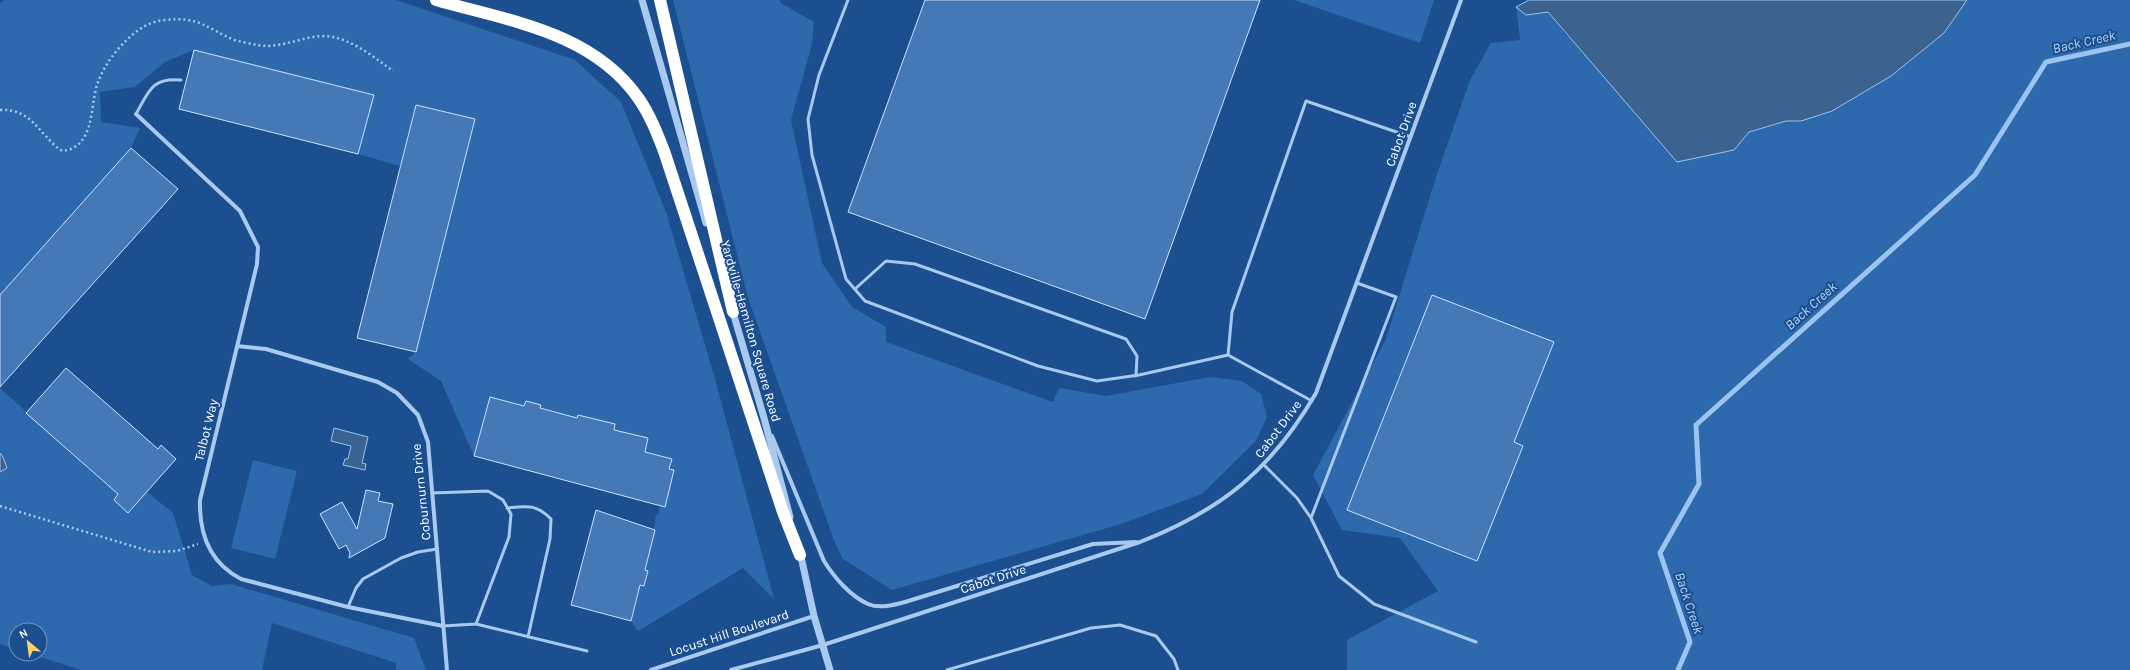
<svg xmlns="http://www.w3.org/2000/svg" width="2130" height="670" font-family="Karla,sans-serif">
<rect width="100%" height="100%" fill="#1b4f8f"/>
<path fill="#2e69ad" d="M4,0H396L575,60L621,102L666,212L715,379L774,599L743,568L638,631L631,621L640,585L645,586L648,571L643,570L650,541H652L655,530L654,529L656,514L658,515L660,506L665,507C669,491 668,475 672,459L644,453L648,438L622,433V432L614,430L615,424L577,419L540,410L541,405L526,401L524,406L516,404V405L490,397L474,456L441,381L408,359L416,352L475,119L416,105L400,166L358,154L373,96L194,50L165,62L135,87L100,92L101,122L140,128L131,148L0,295V3Z
M673,0H780L781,3L814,22L812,44L791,120L822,263L852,307L886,327V342L1053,402L1059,388L1106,396L1210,377L1242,381L1261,394L1267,417L1256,441L1202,494L1121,524L892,590L843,559L835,543L748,298Z
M1294,0H1434L1420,43Z
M1967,0H2130V670H1347V640L1438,591L1400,538L1342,530L1313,475L1386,339L1436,177L1470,80L1491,43L1520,40L1516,7L1526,15L1548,12L1566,35L1734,150L1749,132L1786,121H1801L1891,76L1944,33Z
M0,388L118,494L114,500L128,513L147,492L173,513L192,575L212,586L231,584L414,638L426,670H396V663L272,623L262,670H81L31,654H40V630H16V649L0,644Z
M253,460L297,471L275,559L231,548Z"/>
<path fill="#3c6290" stroke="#9cc4f0" d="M1529,0H1967L1944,33L1891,76L1832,111L1801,121H1786L1749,132L1734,150L1677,162L1548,12L1526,15L1516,7Z
M334,428L368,437L362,463L366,464L365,470L343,465L345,459H348L351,446L331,441Z
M0,453L3,457L7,468L0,472Z"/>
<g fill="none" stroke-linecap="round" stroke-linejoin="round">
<path stroke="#9cc4f0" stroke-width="5" d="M1678,670L1690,642L1660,553L1699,484L1696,425L1975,175L2046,62L2130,44"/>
</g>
<path fill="#4478b7" stroke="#cfe3fa" d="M925,0H1260L1145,319L848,212Z
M194,50L374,95L358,154L179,109Z
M416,105L475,119L416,352L357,338Z
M131,148L178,189L0,387V295Z
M1432,295L1554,342L1514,442L1523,446L1477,561L1347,510Z
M66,368L158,449L161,445L176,459L128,513L114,500L118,494L26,413Z
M490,397L524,406L526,401L541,405L540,408L577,418L578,415L615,424L614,430L648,438L645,452L672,459L669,469L674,470L665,507L474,456Z
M366,490L380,493L378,501L393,504L385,538L349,558L350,553L346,545L339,549L320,514L342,502L357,529Z
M596,510L655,530L645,570L648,571L644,586L640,585L631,621L571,605Z"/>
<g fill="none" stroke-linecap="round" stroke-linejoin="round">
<path stroke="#a9c9ee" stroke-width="2.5" stroke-dasharray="2 3" stroke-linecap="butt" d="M0,110C32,108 39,135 62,151C96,147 89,107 98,82C106,61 124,39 143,27C150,23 159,20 166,20C198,16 207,28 234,40C242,42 251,44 258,45C283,50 308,32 333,37C356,42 375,58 393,71
M0,506L152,552L177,551L198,544"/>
<path stroke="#a9c9ee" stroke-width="3" d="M848,0L819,75L808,119L812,155L846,279L865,301L1038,366L1097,381L1139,375L1228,355L1312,401
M136,114C149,91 152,77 181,80
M855,289L886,261L915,264L1126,339L1137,356L1136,376
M1228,355L1232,312L1306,101L1411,137
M1264,465L1297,498L1311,518L1339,576L1374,604L1476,642
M432,493L488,491L503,500L511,514L509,537L476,624
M507,508C528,506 536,504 551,519L550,539L528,637
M1311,518L1396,297L1357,283
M348,607L356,588L363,579L401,558L418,552L437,549
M443,626L476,624L587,651
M947,670L1091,628L1120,625L1156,636L1174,659L1178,670"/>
<path stroke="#a9c9ee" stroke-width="4" d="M136,114L240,211L258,247L257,264L200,500C199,534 210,563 241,579L348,607L443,626
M237,346L266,349L378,382L397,393L418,415L428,442L447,670
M772,436L824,561C834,577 850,596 868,604C879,609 894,605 905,602L1093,544L1136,542
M651,670L814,616
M731,670L823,645L1140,542C1222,510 1272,469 1316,393L1461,0"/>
<path stroke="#a9c9ee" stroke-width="7" d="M642,0L706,223
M732,309L764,418L790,517
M800,552L814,616L830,670"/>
<path stroke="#fff" stroke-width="12" d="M436,0C509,21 593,32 639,99C650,115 657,133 664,151L783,512L800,555
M660,0L733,312"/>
</g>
<g text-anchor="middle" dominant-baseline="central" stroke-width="4" stroke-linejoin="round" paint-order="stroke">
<g font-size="13" fill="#fff" stroke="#1b4f8f">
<text transform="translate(1401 134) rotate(-70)">Cabot Drive</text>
<text transform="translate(751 331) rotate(74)">Yardville-Hamilton Square Road</text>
<text transform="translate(1278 429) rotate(-53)">Cabot Drive</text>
<text transform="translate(206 430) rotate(-76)">Talbot Way</text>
<text transform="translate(421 492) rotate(-96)">Coburnurn Drive</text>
<text transform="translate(993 579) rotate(-18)">Cabot Drive</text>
<text transform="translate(729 633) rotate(-18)">Locust Hill Boulevard</text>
</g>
<g font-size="14" font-style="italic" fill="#b5d3f5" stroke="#1b4f8f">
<text transform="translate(2084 42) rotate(-13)">Back Creek</text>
<text transform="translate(1811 306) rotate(-42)">Back Creek</text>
<text transform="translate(1689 603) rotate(72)">Back Creek</text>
</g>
</g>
<g transform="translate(28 642) rotate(331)"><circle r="19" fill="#1b4f8f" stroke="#7695bc"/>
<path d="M0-3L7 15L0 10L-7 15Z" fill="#ffd166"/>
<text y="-6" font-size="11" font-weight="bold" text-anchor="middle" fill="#ffffff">N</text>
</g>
</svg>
